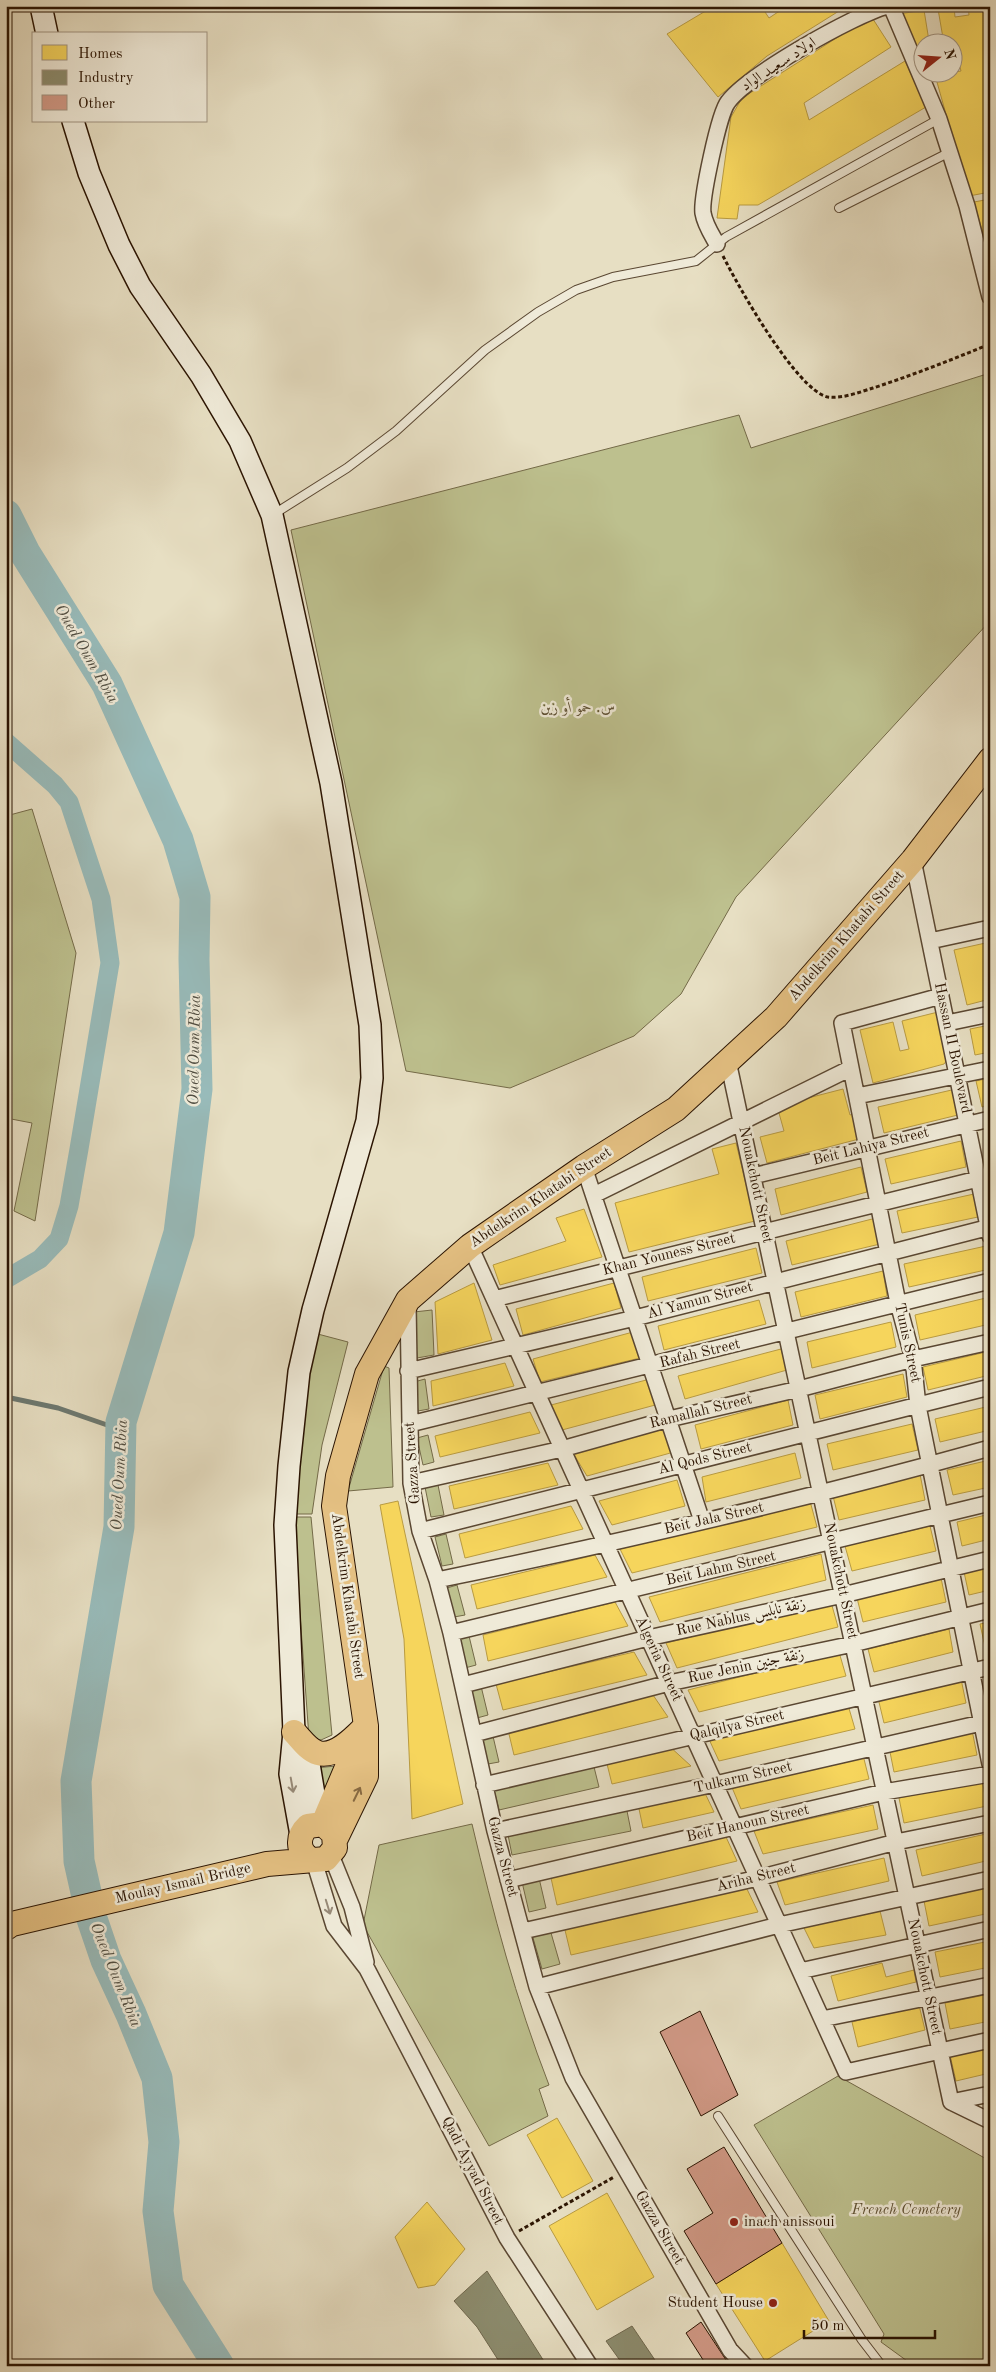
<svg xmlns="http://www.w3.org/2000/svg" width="996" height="2372" font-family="'Old Standard TT',Amiri,serif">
<rect width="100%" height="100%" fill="#e7dfc3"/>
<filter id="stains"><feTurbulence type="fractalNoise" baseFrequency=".004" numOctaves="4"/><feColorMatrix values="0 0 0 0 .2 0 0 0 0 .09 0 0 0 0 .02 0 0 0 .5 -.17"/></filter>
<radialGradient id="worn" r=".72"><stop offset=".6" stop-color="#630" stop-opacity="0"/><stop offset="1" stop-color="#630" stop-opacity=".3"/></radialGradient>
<path fill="#bdc08e" stroke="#746a48" d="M990,373V621L736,897L681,994L634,1036L510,1088L406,1071L291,530L739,415L751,448Z
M32,809L76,953L35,1221L14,1211L32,1123L6,1118V816Z
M432,1310L434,1355L417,1358L414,1312Z
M314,1333L348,1342L322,1445L312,1514H293Z
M384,1366L389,1368L393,1487L348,1491Z
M425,1379L429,1409L418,1411L414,1382Z
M428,1435L434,1462L423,1465L417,1438Z
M438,1485L444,1515L431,1517L425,1487Z
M293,1517H311L332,1735L321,1740L309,1738Z
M446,1534L453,1564L442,1566L435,1537Z
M457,1585L465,1615L454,1617L447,1588Z
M469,1636L476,1665L465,1668L458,1638Z
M481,1686L488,1715L477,1718L470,1688Z
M492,1732L499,1762L488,1764L481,1735Z
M593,1763L599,1787L499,1810L493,1786Z
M336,1766L323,1795L315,1768Z
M626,1806L631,1831L512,1855L507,1830Z
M472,1824C493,1913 516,2000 549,2085L539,2089L548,2116L489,2146L363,1925L379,1845Z
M539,1878L546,1908L529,1912L522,1882Z
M549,1926L560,1964L542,1969L531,1931Z
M838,2076L990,2161V2361L987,2366H914L881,2342L884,2334L754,2125Z"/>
<path fill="#f6d55c" stroke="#b99b41" d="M714,6H761L769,18L787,6H847L767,56L718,97L667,34Z
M968,6H990V192L969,196L935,75L961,71L959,63L954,64V42H924V58L899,14L924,10L929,41L943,38L938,9L954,7L955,17L969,15Z
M871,16L891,47L804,103L809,120L905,61L926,107L758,205H739L737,219L717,218L731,117L742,98Z
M990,199V259L974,202Z
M990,942V999L967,1005L954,950Z
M942,1011L950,1056L944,1064L873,1083L860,1030L893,1022L900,1051L909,1049L902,1021Z
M990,1025V1052L975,1055L970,1029Z
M990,1078V1105L982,1107L976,1081Z
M843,1089L850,1115L853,1114L859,1139L767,1163L760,1137L784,1131L777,1106Z
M956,1089L962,1114L884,1133L878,1107Z
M961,1141L966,1167L891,1184L885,1159Z
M736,1143L755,1221L629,1252L615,1203L719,1174L712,1149Z
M861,1167L867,1192L781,1215L775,1189Z
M974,1194L978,1217L902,1233L897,1211Z
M584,1209L602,1257L500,1285L493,1265L566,1241L556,1218Z
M876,1218L880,1244L792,1265L786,1241Z
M986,1246L990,1269L909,1287L904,1264Z
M756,1248L762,1273L648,1301L642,1277Z
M883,1271L887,1296L801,1317L795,1292Z
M474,1283L492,1340L438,1354L435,1302Z
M614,1283L621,1308L523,1335L516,1309Z
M990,1297V1324L920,1340L915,1315Z
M759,1300L766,1324L664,1350L658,1326Z
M891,1322L896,1347L812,1368L807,1342Z
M633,1332L640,1358L540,1382L533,1359Z
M781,1349L787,1370L685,1399L678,1376Z
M990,1351V1375L928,1390L923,1367Z
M505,1363L514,1386L433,1406L431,1381Z
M903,1374L907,1397L820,1419L815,1395Z
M650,1379L659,1404L562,1430L551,1405Z
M788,1400L793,1425L701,1449L695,1425Z
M990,1406V1430L940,1442L935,1419Z
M530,1412L540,1433L440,1457L435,1436Z
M912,1424L918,1450L833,1470L827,1444Z
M665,1428L674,1452L587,1476L573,1453Z
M795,1453L801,1478L706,1502L702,1477Z
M990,1460V1487L953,1495L947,1470Z
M548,1463L558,1485L454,1509L449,1486Z
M920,1474L925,1500L839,1520L833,1496Z
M677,1480L685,1506L612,1525L599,1501Z
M398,1501L463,1804L412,1819L404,1639L380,1505Z
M810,1501L817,1527L632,1573L620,1549Z
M571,1506L583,1529L465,1558L459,1534Z
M990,1514V1539L962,1546L957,1522Z
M930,1526L936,1551L852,1571L845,1546Z
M821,1554L826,1580L660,1622L649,1597Z
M595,1555L607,1577L477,1609L471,1585Z
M990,1566V1590L969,1595L964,1572Z
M941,1578L946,1602L863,1622L857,1598Z
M615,1602L628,1626L488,1661L483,1635Z
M831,1602L838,1627L677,1668L666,1643Z
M990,1622V1646L985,1647L980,1624Z
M949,1629L953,1652L874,1672L868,1649Z
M634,1652L647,1675L503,1710L496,1684Z
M839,1652L846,1676L699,1712L688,1690Z
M961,1679L966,1703L884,1723L878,1698Z
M653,1695L668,1717L514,1755L508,1730Z
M848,1705L855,1729L719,1761L708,1737Z
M972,1730L977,1755L894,1772L889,1747Z
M668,1745L691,1766L612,1784L606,1760Z
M863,1755L869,1779L741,1809L731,1785Z
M982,1780L987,1806L904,1823L899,1798Z
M703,1789L714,1812L643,1828L638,1804Z
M873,1805L878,1829L763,1854L754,1831Z
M990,1833V1860L922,1876L916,1850Z
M726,1837L737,1861L557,1905L551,1878Z
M884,1858L889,1881L785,1905L777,1882Z
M746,1887L758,1912L571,1955L564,1926Z
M990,1887V1913L929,1926L924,1901Z
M880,1911L886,1935L814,1948L803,1926Z
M990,1941V1967L940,1977L935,1952Z
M882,1963L886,1977L914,1970L916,1982L838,2001L831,1976Z
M990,1994V2021L950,2029L945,2003Z
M919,2005L925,2030L858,2047L852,2022Z
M990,2046V2073L956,2081L950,2055Z
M557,2118L593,2181L562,2198L527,2135Z
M607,2193L654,2277L597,2310L549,2226Z
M427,2202L465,2249L435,2285L418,2288L395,2237Z
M782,2243L829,2321L765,2361L716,2284Z"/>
<path fill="#8c8c6e" stroke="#6f684e" d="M487,2271L547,2366H502L477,2327L454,2301Z
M632,2326L659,2366H624L606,2341Z"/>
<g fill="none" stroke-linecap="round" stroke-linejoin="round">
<path stroke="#6c7870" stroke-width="5" d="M6,1397L58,1408L110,1426L121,1422"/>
<path stroke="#98bbba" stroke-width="19" d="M6,742L55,785L69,802L101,899L110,963L79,1149L69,1206L59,1239L40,1259L6,1279"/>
<path stroke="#98bbba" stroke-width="31" d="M6,515L25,553L107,684L178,840L195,897L194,959L197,1089L179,1233L121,1422L119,1527L76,1781L79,1861L92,1919L106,1960L131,2014L157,2078L164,2142L158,2211L168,2285L219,2366"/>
</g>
<path fill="#d19986" stroke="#2b1402" d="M700,2011L738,2095L701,2116L660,2032Z
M724,2147L782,2243L716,2284L684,2231L713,2213L687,2169Z
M701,2322L730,2366H707L686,2333Z"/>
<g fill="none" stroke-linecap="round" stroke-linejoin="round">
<g stroke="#5a4732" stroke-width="10">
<path id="service" d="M839,208L950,152
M274,514L347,468L396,431L485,350L538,312L576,290L613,277L696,261L726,237L939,119
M718,2116L862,2340L882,2366"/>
</g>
<g stroke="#5a4732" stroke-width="18">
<path id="minor" d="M891,6L939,119L967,206L990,297
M717,244C712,235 705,225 703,213C701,199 719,113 728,102C748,75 854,15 887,6
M913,860L990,1236
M930,941L990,928
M941,996L842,1023L898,1303L913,1359L918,1406L990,1764
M947,1023L990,1014
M728,1061L951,2102
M857,1096L990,1069
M584,1167L702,1521
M753,1176L990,1119
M594,1195L851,1068
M470,1246L846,2072L990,2040
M494,1299L990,1176
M408,1304L411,1483L420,1531L437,1580L451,1633L495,1831L537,1987L573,2078L730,2350L745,2366
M408,1371L635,1318L990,1227
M410,1424L990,1281
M411,1483L562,1449L669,1419L799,1389L913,1359L990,1342
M420,1531L990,1387
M437,1580C622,1542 807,1499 990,1448
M451,1633L990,1503
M463,1685L648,1638L843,1595L990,1559
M474,1734L669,1683L853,1644L990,1610
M484,1785L990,1667
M495,1831L715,1784L990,1721
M331,1855L352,1907L366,1962
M314,1861L334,1926L367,1969L507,2238L590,2366
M508,1880L884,1792L990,1774
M523,1931L758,1878L896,1842L990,1823
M800,1971L990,1929
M537,1987L779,1925L990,1879
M822,2019L990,1985
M951,2102L990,2121
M951,2102L990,2094"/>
</g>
<g stroke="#2b1402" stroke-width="24">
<path id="secondary" d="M41,6L47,34
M73,121L89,173L119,245L140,286L201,375L240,441L272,515L331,783L370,1025L372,1078L367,1121L313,1310L299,1372L289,1466L285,1525L294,1732L290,1774L301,1835
M294,1737L309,1764L319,1824"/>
</g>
<g stroke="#2b1402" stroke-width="26">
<path id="primary" d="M294,1732C301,1739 308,1750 318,1753C336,1758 355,1737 366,1726
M323,1824L348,1765L365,1746
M336,1838L366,1776V1726L334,1506L338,1476L367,1374L408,1300L470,1246L584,1167L676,1109L776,1017L913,860L990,760
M6,1928L12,1924L267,1864L326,1859L335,1848L334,1834L323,1824L308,1826C297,1836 297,1851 310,1859"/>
</g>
<path stroke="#2b1402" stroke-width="3" stroke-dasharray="4 2.5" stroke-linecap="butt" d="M723,256C738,286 797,391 828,397C842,399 860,392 873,388C913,375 951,360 990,344
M519,2231L614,2177"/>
<use href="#service" stroke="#efead8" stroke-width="8"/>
<use href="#minor" stroke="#efead8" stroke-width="15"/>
<use href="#secondary" stroke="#efead8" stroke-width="21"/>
<use href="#primary" stroke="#e4c082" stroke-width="24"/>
</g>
<defs><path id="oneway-shaft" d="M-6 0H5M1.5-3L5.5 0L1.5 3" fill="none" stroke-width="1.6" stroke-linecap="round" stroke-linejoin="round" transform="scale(1.25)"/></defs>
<g stroke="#978a78">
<use href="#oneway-shaft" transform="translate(292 1785) rotate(80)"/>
<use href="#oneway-shaft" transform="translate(328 1907) rotate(73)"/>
</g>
<use stroke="#886a42" href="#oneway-shaft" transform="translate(357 1794) rotate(-64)"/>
<g fill="#8f2418" stroke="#efead8" stroke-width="2">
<circle cx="734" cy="2222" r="5"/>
<circle cx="773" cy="2303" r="5"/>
</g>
<g text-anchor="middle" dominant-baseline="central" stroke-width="5" stroke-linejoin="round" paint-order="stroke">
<g font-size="15" fill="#2b1402" stroke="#efead8">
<text transform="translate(779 65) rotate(-33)">اولاد سـعيـد الواد</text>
<text transform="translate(847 936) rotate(-49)">Abdelkrim Khatabi Street</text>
<text transform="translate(952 1048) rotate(78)">Hassan II Boulevard</text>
<text transform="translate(871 1147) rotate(-14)">Beit Lahiya Street</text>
<text transform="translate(755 1185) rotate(78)">Nouakchott Street</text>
<text transform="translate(541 1198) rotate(-34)">Abdelkrim Khatabi Street</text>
<text transform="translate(669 1255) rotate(-14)">Khan Youness Street</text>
<text transform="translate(700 1301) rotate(-15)">Al Yamun Street</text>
<text transform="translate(907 1343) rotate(78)">Tunis Street</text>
<text transform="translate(700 1354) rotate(-14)">Rafah Street</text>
<text transform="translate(701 1412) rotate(-14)">Ramallah Street</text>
<text transform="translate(705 1459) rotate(-14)">Al Qods Street</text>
<text transform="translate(413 1463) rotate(-94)">Gazza Street</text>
<text transform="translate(714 1519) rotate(-13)">Beit Jala Street</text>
<text transform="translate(721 1569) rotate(-13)">Beit Lahm Street</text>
<text transform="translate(840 1581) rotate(78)">Nouakchott Street</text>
<text transform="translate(347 1596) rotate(82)">Abdelkrim Khatabi Street</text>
<text transform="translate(741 1618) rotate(-12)">Rue Nablus زنقة نابلس</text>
<text transform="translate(658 1659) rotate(65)">Algeria Street</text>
<text transform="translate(746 1667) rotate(-12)">Rue Jenin زنقة جنين</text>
<text transform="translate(737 1726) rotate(-13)">Qalqilya Street</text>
<text transform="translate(743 1778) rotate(-13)">Tulkarm Street</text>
<text transform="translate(748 1824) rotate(-13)">Beit Hanoun Street</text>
<text transform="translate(502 1857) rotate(75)">Gazza Street</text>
<text transform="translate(756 1878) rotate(-14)">Ariha Street</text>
<text transform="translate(183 1884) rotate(-13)">Moulay Ismail Bridge</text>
<text transform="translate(924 1977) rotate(78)">Nouakchott Street</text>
<text transform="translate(472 2171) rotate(63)">Qadi Ayyad Street</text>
<text transform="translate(659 2228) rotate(60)">Gazza Street</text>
</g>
<g font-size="15" font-style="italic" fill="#5e5033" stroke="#efead8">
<text x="578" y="708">س. حمو أو زين</text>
<text x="906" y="2210">French Cemetery</text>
</g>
<g font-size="15" fill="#2b1402" stroke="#efead8" text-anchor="start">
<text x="744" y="2222">inach anissoui</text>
<text x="763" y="2303" text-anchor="end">Student House</text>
</g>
<g font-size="16" font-style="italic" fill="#514e42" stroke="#efead8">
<text transform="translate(86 654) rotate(60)">Oued Oum Rbia</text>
<text transform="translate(195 1050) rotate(-89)">Oued Oum Rbia</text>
<text transform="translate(120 1475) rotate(-87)">Oued Oum Rbia</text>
<text transform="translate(115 1975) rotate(68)">Oued Oum Rbia</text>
</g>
</g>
<rect width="996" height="2372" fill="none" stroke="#e7dfc3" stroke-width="25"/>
<rect x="8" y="8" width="981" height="2357" fill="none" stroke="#2b1402" stroke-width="2.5"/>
<rect x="12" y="12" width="971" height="2347" fill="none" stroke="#2b1402"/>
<rect x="32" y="32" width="175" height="90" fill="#efead8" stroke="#a19482"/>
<rect x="42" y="45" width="25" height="15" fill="#f6d55c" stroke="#a19482"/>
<text x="78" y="58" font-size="15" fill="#2b1402">Homes</text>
<rect x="42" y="70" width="25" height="15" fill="#8c8c6e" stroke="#a19482"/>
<text x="78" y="82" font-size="15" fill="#2b1402">Industry</text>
<rect x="42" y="95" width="25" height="15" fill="#d19986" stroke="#a19482"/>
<text x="78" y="108" font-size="15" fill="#2b1402">Other</text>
<g transform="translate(938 58) rotate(73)"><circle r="24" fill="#efead8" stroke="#a19482"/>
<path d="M0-4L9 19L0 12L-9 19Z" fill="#8f2418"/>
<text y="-8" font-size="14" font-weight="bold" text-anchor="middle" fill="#2b1402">N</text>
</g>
<path d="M804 2330v8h131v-8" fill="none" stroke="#2b1402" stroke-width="2.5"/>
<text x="811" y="2330" font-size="15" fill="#2b1402" stroke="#efead8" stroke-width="4" paint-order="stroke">50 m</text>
<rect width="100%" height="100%" filter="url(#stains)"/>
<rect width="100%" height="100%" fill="url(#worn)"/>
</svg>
